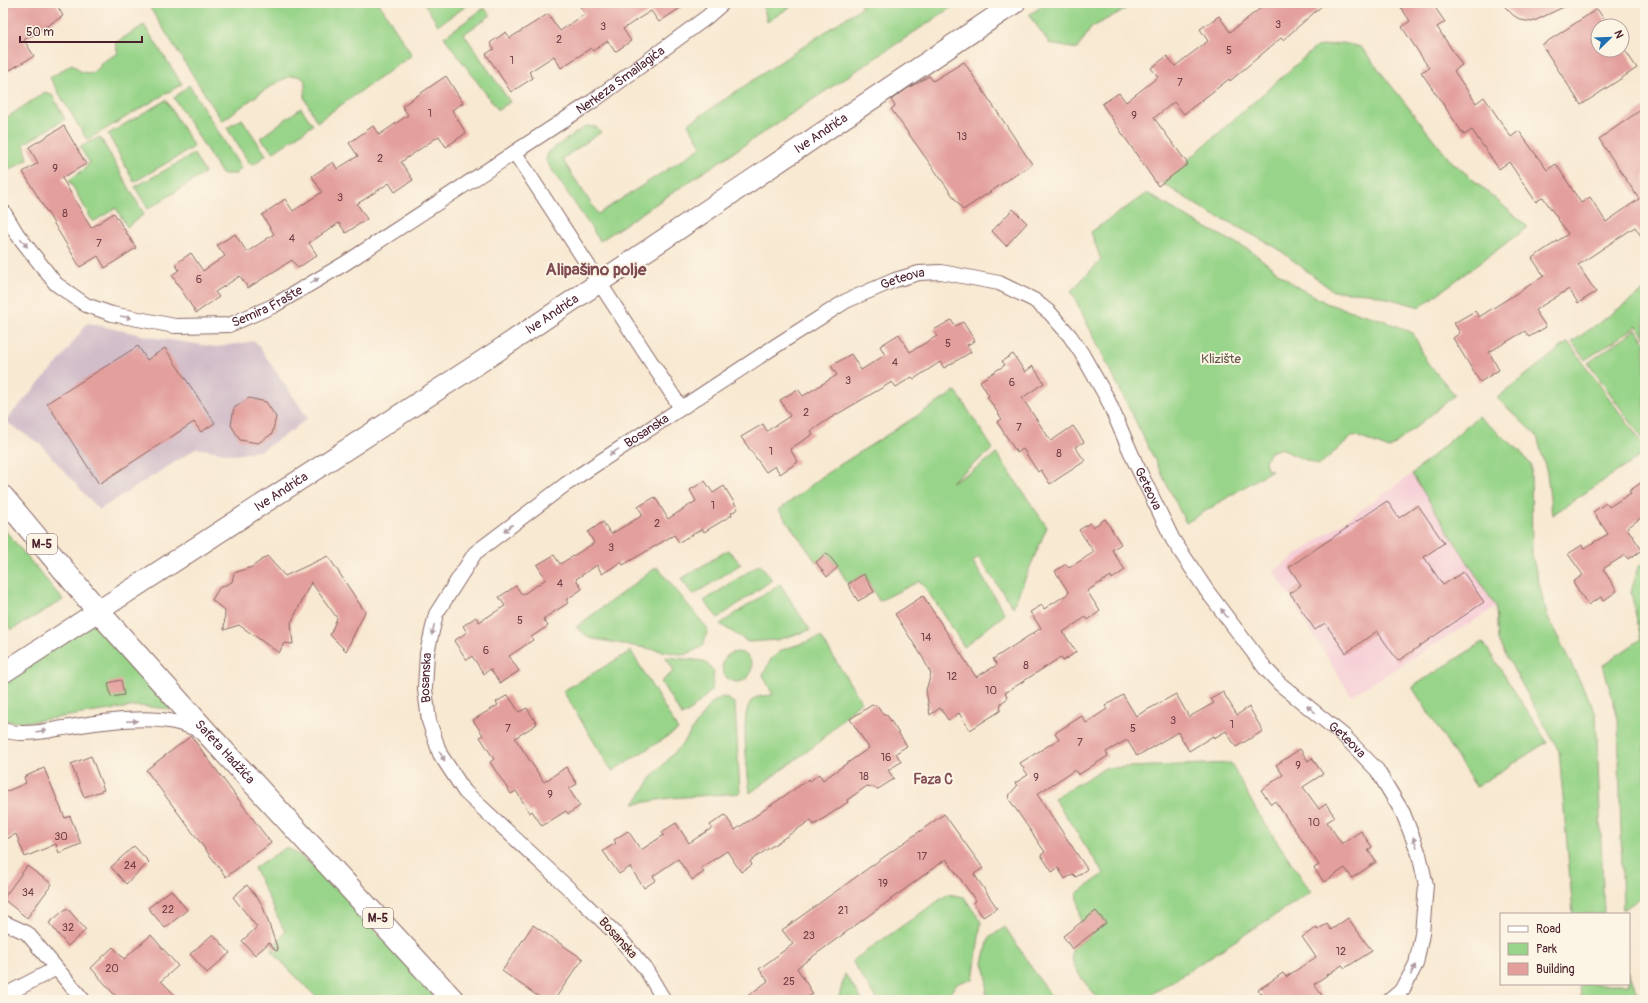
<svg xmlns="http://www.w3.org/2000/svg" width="1648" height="1003" font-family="Pangolin,sans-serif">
<rect width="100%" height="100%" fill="#fcf5e5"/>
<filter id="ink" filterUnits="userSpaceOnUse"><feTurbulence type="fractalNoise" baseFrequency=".025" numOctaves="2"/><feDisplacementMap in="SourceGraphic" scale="8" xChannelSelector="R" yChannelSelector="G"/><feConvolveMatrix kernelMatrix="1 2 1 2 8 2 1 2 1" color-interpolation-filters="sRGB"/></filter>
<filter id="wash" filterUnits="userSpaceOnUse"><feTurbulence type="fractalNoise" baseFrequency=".012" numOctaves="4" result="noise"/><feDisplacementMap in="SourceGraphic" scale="16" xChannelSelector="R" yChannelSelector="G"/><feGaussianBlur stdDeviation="0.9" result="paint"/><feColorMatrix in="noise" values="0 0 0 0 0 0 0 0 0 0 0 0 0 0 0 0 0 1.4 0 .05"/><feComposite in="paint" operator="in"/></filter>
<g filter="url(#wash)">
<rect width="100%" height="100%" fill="#f8e9d2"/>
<path fill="#f6cfd7" d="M1412,474L1496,607L1351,696L1274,571Z"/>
<path fill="#d1bdc9" d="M87,323L156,338L216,347L255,341L308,418L291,431L262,450L236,455L197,448L99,510L40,444L5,421L61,359Z"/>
<path fill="#98d489" stroke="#717a5a" d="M147,3H379L412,55L317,122L304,97L305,92V81C302,78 299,75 294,76C280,76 236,111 222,121Z
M424,3H471L438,25Z
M763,3H796L767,22Z
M859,3H958L600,241L546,161L548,152L586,126L596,127L601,132L562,159L598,214L702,147L688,124L862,7Z
M1046,3H1136L1091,28L1077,49L1050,44L1029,15Z
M484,8L491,15L464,34L510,102L498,110L444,37Z
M144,25L182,84L87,140L50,78L72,64L80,71L90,74L100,67L101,63L118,53L115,43Z
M1343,43L1361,47L1449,159L1528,227L1420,307L1369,293L1333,291L1277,248L1225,220L1211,214L1162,183L1316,47Z
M189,85L241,168L236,174H222L174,98Z
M45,92L52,95L65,119L24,144L28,159L10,170L3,156V120Z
M166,100L194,147L134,182L108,134Z
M301,108L313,125L274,152L260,138Z
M242,119L266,155L254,164H250L227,128Z
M100,137L144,214L127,227L116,208L93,222L69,180L86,168L89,162L80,147Z
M194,154L205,173L148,209L135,187Z
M1147,193L1195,222L1251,251L1294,285L1328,304L1380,319L1413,333L1427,362L1455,395L1389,449L1354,435L1319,465L1291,454L1282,448L1270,452L1265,461L1267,469L1272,470L1186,523L1071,291L1101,260L1091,232Z
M1645,290V337L1637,326L1585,360L1572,342Z
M1636,329L1645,342V442L1588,363Z
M1568,342L1645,447V453L1552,515L1547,473L1537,436L1497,398Z
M956,391L993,449L951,482L969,473L997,454L1047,527L1013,607L978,557L973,562L1005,614L964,647L943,613L920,581L879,601L864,574L848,584L838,567L827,554L816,562L779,510L827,473Z
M1478,416L1519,450L1531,465L1532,555L1547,615L1596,714L1604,914H1573L1559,751L1498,641L1496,607L1412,474Z
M3,528L63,600L11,630L3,617Z
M728,550L741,564L693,595L681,579Z
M1645,562V883L1643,885L1645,887V895L1623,910L1618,718L1603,665L1641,639L1631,592L1638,567Z
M760,564L772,580L718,618L704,601Z
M657,567L708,629L703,646L685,655L589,638L576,627Z
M780,584L810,630L777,640L748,642L720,624Z
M96,622L172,709L137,706L28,722L3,721V680Z
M821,637L861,701L817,744L750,793C748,775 740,717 750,703C754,695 765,696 773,695L763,675L771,659L782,650Z
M1483,642L1547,742L1476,787L1412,687Z
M631,651L678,730L612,771L563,691Z
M722 667a15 15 0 1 1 30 0a15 15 0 1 1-30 0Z
M666,657L704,661L714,671L712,690L690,711L682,716L661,682L674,671Z
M722,697L727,698L735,704L740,793L670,798L634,804L653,776L684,742L710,704Z
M1231,763L1256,810L1311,892L1143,1000H1100C1089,987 1068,967 1072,949L1106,923L1096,911L1081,923L1077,893L1104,874L1054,798L1105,768Z
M287,847L327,875L437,1000H319L271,951L285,932L254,868Z
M948,894L964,897L981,922L973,980C959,980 952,985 949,999L947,1000H877L852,961Z
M1005,927L1053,1000H986L987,976L983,963L989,938Z
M1629,972L1641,1000H1581L1580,984H1629Z
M845,974L862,1000H838Z"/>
<g id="blocks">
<path fill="#e39f9c" d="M3,3H56L63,16L24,40L34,56L3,74Z
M578,3H688L659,22L651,11L638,19L623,29L631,41L615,52L608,41L593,51L591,48L561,68L554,56L529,72L533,78L511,92L486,54L494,49L490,43L506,32L510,38L548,14L560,31L585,14Z
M1267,3H1325L1283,40L1281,38L1230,81L1229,79L1184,114L1174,102L1154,118L1188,164L1158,186L1102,104L1119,93L1126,102L1158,77L1151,68L1167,56L1175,66L1208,41L1200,29L1219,16L1230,32Z
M1398,3H1432L1445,22L1437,27L1462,65L1454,71L1476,103L1484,97L1511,137L1519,131L1547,170L1556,164L1581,203L1590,197L1606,222L1639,199L1599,139L1645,107V242L1635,227L1578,265L1596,292L1578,303L1569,289L1535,310L1546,327L1529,337L1525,331L1489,352L1499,370L1480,382L1453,338L1460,333L1454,323L1475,311L1479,317L1544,276L1532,258L1568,234L1543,197L1536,202L1509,162L1499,169L1472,130L1464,135L1421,72L1429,68L1402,27L1410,21Z
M1501,3H1572L1532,22L1521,20L1513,15Z
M1597,9L1609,26H1598V50H1622V46L1637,68L1581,105L1542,45Z
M964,62L1032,164L963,210L891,109L895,106L891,100L907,89L929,76L933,81Z
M446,76L463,103L452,110L466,133L446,147L439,136L401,162L413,180L395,192L389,183L357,204L367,219L346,233L339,223L309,243L317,255L298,268L292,260L248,288L240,276L215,292L219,297L196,313L172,275L179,270L175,264L191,253L203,271L225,256L217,245L235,234L247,252L274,234L262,215L285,199L293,211L322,192L312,176L333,162L337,169L358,156L349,143L373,126L379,135L408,115L402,106Z
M64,126L86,164L62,178L91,228L114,213L136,248L105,268L98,256L80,267L23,172L38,163L29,147Z
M1013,209L1027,223L1006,246L992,231Z
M951,320L955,326L963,322L975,341L967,345L971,352L944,368L940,362L914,379L912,377L896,387L892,382L829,419L811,431L813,434L790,449L798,462L780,474L775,466L766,472L741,437L763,424L767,431L790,416L780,400L798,389L803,396L837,375L831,366L851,354L861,370L885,355L880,346L899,334L910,352L937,336L934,330Z
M138,346L147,360L165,348L215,423L201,432L194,422L99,484L47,403Z
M1013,354L1025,372L1033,366L1044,383L1022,398L1051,441L1073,426L1084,442L1075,447L1085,461L1050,484L1041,470L1038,472L1023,449L1017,453L997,422L1002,419L987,397L989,396L980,381L1005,365L1002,361Z
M249,398L266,402L276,417L272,434L258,443L240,440L231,425L234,408Z
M1645,480V515L1627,528L1642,550L1628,559L1625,555L1603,569L1617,591L1603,601L1601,597L1588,605L1573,582L1583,575L1568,554L1582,545L1584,548L1608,534L1593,512L1606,503L1609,507L1631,493L1629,491Z
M705,481L713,493L724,486L738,509L731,513L732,515L704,532L702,529L679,542L674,535L623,565L621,562L602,574L597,565L576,579L582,589L566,600L568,603L543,619L548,626L531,637L533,640L509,656L519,671L500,683L490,669L484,674L472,656L467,660L454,641L467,632L463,626L476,617L479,622L505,606L499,597L516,586L522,595L546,579L537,565L554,555L560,564L594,543L588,532L603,522L611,534L643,515L638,507L655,497L668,519L696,501L690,490Z
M1387,501L1399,518L1418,505L1444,543L1424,557L1443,585L1463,572L1484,602L1398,661L1377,631L1346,653L1325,623L1315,630L1290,593L1301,585L1289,567Z
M1105,519L1121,544L1112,550L1125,570L1112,579L1111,576L1087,591L1100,611L1088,620L1086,617L1063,632L1076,652L1063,661L1061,657L1005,693L1008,698L1001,703L1000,711L970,730L959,713L948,720L940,708L930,715L926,690L931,674L923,658L895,614L923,596L976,677L997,665L993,659L1041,628L1030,612L1042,605L1044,609L1069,593L1055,571L1066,564L1069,568L1094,552L1079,530L1090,523L1093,527Z
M827,553L838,567L827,577L816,562Z
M267,556L285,576L328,556L365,612L346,651L330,635L337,618L311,582L291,623L293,644L284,643L279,653L239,625L224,630L225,611L212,600L219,588L232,582L234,573L252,567Z
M864,574L874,592L858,601L848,584Z
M121,680L124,695L111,697L108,683Z
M1223,692L1237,715L1249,707L1263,731L1236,747L1226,731L1214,738L1213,736L1189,751L1178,732L1137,756L1127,740L1106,752L1108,756L1078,775L1075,770L1037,794L1087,869L1076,877L1073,874L1065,879L1058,868L1052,872L1041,855L1045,852L1009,799L1010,794L1017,786L1015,783L1028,775L1020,763L1059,739L1055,733L1082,716L1086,723L1107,709L1105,706L1123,695L1136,716L1176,694L1189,717L1214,703L1211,699Z
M508,695L519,712L527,708L537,724L515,738L544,782L566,767L577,784L569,789L580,806L568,814L566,811L542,826L532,811L530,813L516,791L511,794L490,762L494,759L480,737L483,735L473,720L498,705L496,702Z
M872,705L877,706L882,713L887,715L907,746L896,753L901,762L888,770L894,779L878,789L867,786L847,800L848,802L814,825L811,820L750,861L752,865L741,872L727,851L701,868L704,872L692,880L678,859L653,876L656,880L644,888L630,867L619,874L603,851L616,843L614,840L628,831L641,850L664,835L662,832L676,823L689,843L712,828L710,825L725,815L735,830L809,779L810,781L819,774L823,780L869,748L850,719Z
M191,736L271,843L226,877L146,770Z
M1300,749L1308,761L1312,758L1323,774L1303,787L1319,809L1326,804L1335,817L1327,822L1342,844L1361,831L1372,847L1368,850L1376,862L1352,878L1345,868L1324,882L1314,868L1319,865L1275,801L1271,804L1261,790L1283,775L1276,765Z
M91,756L104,790L84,797L71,764Z
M44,768L65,818L70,816L81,844L59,853L56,844L25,857L16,834L3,841V793L26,783L24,777Z
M944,814L983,868L974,874L997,908L983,917L973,902L976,901L946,859L797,968L813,994L804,1000H742L768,981L759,969L793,944L782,930Z
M134,846L149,862L126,884L111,867Z
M27,866L52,884L27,918L3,899Z
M247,885L262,904L278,950L276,951L269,943L255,955L242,941L257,927L233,897Z
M171,890L187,910L165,928L148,908Z
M67,908L86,930L68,946L49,923Z
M1096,911L1106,923L1072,949L1063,936Z
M1348,918L1372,951L1345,968L1342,965L1314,984L1325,1000H1265L1258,990L1283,973L1286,977L1316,957L1302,937L1316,928L1317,930L1327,924L1331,930Z
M533,925L583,959L554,1000H543L502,971Z
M213,934L230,953L207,973L190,954Z
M151,935L178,966L161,981L180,1000H119L91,968L113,947L124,959Z"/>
</g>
</g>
<g filter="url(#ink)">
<use href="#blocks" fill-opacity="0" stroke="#876665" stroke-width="1"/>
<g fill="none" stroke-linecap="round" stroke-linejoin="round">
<g stroke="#876665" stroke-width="16">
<g id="street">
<path d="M515,153L681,408"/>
<path id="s1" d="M3,211L17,234L56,284L86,305L112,314L175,326L229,325L273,306L344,264L593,101L707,17L723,3"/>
<path d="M3,730C24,737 48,730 70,727C99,722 146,716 174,722C184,724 194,728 203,732"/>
<path d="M3,922L27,933L83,1000"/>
<path d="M3,996L55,969"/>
<path id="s2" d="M664,1000L645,968L615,933L578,897L465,792L440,754L429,721L425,689L427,653L436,614L475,553L566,484L777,345L846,301L895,280L919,273L941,272L999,283L1034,300L1050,313L1070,336L1082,354L1107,398L1135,462L1173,540L1207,591L1265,668L1280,684L1344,736L1377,770L1403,813L1419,854L1426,885L1422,934L1416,964L1403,989L1390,1000"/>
</g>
</g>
<g stroke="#876665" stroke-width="22">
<g id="secondary">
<path id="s3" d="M3,673L496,352L1015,3"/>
</g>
</g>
<g stroke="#876665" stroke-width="24">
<g id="primary">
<path id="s4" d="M3,497L98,611L208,734L453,1000"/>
</g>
</g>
<use href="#street" stroke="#fff" stroke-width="14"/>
<use href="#secondary" stroke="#fff" stroke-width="20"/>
<use href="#primary" stroke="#fff" stroke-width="22"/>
</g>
<defs><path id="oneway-solid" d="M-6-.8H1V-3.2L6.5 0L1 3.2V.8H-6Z"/></defs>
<g fill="#ae9aa0">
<use href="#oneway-solid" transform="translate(24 243) rotate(52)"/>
<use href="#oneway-solid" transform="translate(314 281) rotate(-31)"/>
<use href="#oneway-solid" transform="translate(126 317) rotate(10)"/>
<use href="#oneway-solid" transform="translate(614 452) rotate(146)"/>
<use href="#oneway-solid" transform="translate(508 528) rotate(143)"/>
<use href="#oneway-solid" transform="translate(1224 613) rotate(-127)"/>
<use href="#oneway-solid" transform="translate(433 630) rotate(103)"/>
<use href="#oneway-solid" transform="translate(1311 709) rotate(-141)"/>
<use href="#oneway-solid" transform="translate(132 721) rotate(-3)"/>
<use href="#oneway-solid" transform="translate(41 731) rotate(-9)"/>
<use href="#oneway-solid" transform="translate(442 756) rotate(61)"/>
<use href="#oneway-solid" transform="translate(1415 842) rotate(-111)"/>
<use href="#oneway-solid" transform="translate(1413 970) rotate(-63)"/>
</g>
</g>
<g text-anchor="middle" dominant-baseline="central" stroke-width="4" stroke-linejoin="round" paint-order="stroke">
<g font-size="11" fill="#703f47">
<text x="1278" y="24">3</text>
<text x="603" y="26">3</text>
<text x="559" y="39">2</text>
<text x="1229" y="50">5</text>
<text x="512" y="60">1</text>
<text x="1180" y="82">7</text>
<text x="430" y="113">1</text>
<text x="1134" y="115">9</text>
<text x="962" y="136">13</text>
<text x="380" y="158">2</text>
<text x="55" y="168">9</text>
<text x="340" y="197">3</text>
<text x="65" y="213">8</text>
<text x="292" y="238">4</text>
<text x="99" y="243">7</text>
<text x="199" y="279">6</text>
<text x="948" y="343">5</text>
<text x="895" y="362">4</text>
<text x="848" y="380">3</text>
<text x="1012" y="382">6</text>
<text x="806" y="412">2</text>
<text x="1019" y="427">7</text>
<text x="771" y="451">1</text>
<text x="1059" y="453">8</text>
<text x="713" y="505">1</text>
<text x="657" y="523">2</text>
<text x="611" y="547">3</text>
<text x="560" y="583">4</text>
<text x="520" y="620">5</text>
<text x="926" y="637">14</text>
<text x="486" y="650">6</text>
<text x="1026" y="665">8</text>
<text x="952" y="676">12</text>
<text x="991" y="690">10</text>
<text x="1173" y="720">3</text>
<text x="1232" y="724">1</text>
<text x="508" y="728">7</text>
<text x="1133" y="728">5</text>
<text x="1080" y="742">7</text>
<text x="886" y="757">16</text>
<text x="1298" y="765">9</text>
<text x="864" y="776">18</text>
<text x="1036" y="777">9</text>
<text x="550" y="794">9</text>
<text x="1314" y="822">10</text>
<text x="61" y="836">30</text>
<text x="922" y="856">17</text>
<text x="130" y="865">24</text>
<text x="883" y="883">19</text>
<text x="28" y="892">34</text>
<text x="168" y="909">22</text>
<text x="843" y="910">21</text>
<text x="68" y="927">32</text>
<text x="809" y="935">23</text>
<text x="1341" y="951">12</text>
<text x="112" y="968">20</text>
<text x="789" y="981">25</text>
</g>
<g fill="#fcf5e5" stroke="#7f5f63" stroke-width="1">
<rect x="27" y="534" width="30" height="20" rx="3"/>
<rect x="363" y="908" width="30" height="20" rx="3"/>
</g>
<g font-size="12" font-weight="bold" fill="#4a1f2b">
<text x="42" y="544">M-5</text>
<text x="378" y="918">M-5</text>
</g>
<g font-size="13" fill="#4a1f2b" stroke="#fcf5e5">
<text stroke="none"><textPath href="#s1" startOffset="735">Nerkeza Smailagića</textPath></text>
<text stroke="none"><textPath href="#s3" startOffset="980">Ive Andrića</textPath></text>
<text stroke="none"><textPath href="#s2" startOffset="1060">Geteova</textPath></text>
<text stroke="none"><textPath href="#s1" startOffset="315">Semira Frašte</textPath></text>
<text stroke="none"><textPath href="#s3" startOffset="656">Ive Andrića</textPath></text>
<text stroke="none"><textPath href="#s2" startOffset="761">Bosanska</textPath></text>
<text stroke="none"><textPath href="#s2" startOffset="1420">Geteova</textPath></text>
<text stroke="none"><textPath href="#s3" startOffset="332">Ive Andrića</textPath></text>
<text stroke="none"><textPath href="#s2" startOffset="413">Bosanska</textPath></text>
<text stroke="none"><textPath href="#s2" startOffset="1744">Geteova</textPath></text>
<text stroke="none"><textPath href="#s4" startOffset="338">Safeta Hadžića</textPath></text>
<text transform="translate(618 938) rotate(48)">Bosanska</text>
</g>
<g font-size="13" fill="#615547" stroke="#fcf5e5">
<text x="1221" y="359">Klizište</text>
</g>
<g font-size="14" font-weight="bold" fill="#804c53" stroke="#fcf5e5">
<text x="933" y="779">Faza C</text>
</g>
<g font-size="17" font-weight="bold" fill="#804c53" stroke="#fcf5e5">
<text x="596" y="269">Alipašino polje</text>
</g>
</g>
<rect width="1648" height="1003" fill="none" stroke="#fcf5e5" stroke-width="16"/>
<rect x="1500" y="913" width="130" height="72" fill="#fcf5e5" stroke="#b59f9b"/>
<rect x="1508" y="926" width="20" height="6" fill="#ffffff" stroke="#b59f9b"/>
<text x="1536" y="933" font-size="12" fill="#4a1f2b">Road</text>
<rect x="1508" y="943" width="20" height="12" fill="#98d489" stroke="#b59f9b"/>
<text x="1536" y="953" font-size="12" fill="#4a1f2b">Park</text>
<rect x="1508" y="963" width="20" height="12" fill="#e39f9c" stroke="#b59f9b"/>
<text x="1536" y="973" font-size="12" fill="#4a1f2b">Building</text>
<g transform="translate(1610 38) rotate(67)"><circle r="19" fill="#fcf5e5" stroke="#b59f9b"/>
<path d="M0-3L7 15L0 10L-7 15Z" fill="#1f6fb2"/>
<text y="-6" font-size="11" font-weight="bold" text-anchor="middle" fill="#4a1f2b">N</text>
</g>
<path d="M20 36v6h122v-6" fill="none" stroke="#4a1f2b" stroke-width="2"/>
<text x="26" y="36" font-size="12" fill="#4a1f2b" stroke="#fcf5e5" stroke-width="3" paint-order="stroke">50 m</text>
</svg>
